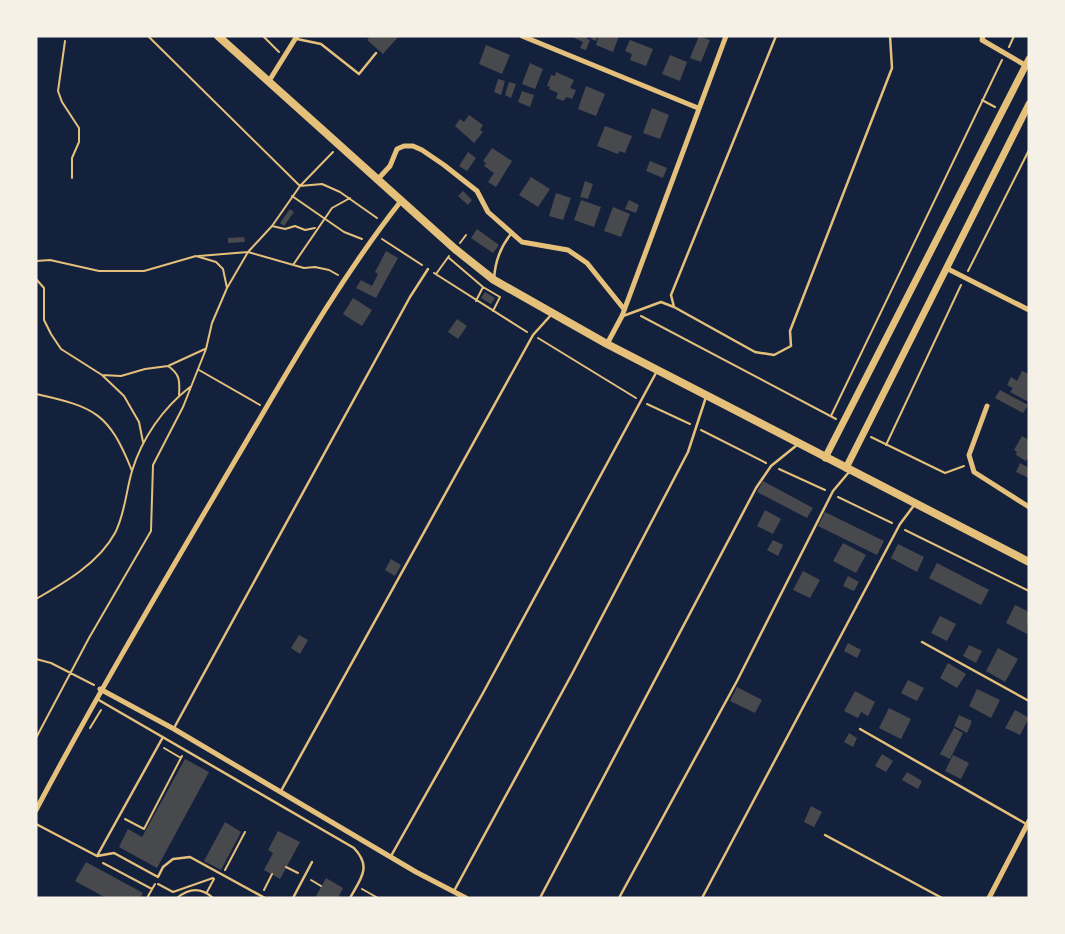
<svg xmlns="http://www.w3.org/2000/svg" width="1065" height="934" font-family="Roboto,sans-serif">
<rect width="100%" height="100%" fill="#14213d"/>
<path fill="#48494c" d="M367,36H399L383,54L367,40L369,38Z
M570,36H588L587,39L590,40L586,50L580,48L583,42Z
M592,36H598L596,41L591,39Z
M599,36H619L613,52L596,45Z
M699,36L710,40L701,62L690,58Z
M630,40L653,49L646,66L630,60L632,54L625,51Z
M486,45L510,55L502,74L479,64Z
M670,55L687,62L680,81L662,74Z
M530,63L543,69L535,89L522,84Z
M556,72L574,80L570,88L576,90L572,99L567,97L563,101L556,98L558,93L549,89L550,87L547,86L551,75L555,76Z
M498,79L505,81L501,95L494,92Z
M509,82L516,84L511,98L505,95Z
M586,86L605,94L596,116L578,109Z
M522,91L534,95L530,107L518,102Z
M652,108L669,115L660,139L643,133Z
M469,115L483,125L480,130L483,132L474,143L455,126L460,119L464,122Z
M605,126L632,136L625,153L620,151L618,154L597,146Z
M492,148L512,161L496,187L488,182L494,173L484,166L486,163L483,161Z
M468,152L476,158L467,171L459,166Z
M650,161L667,168L663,178L646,171Z
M531,177L550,189L538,207L519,195Z
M585,181L593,184L588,199L580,197Z
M463,191L472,200L468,205L458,196Z
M556,193L571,198L563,220L549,216Z
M581,200L601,207L594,227L574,220Z
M629,200L639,205L636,213L625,209Z
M613,207L630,214L621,237L604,231Z
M290,209L294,212L284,226L280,223Z
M477,229L499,245L493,253L471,238Z
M244,237L245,242L228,243V238Z
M386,251L398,258L376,298L356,288L361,280L372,286L378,274L375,272Z
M485,292L495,298L491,304L481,298Z
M353,298L372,310L362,326L343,314Z
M457,319L467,326L458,339L448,332Z
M1022,371L1029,374V402L1010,392L1013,388L1007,385L1011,377L1017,381Z
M1000,390L1028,405L1023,413L995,398Z
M1022,436L1029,440V457L1026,461L1016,455L1017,452L1014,450Z
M1020,463L1029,468V478L1016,472Z
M763,481L813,508L807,518L757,492Z
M765,510L781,519L773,534L757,526Z
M825,512L884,541L877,555L818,526Z
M773,540L783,545L778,556L767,550Z
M843,543L866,555L856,573L833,561Z
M898,544L924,557L917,572L891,558Z
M391,559L401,565L395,576L385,570Z
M937,563L989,590L981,605L929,578Z
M803,571L820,580L810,598L793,590Z
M848,576L859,582L854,591L843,586Z
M1015,605L1029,612L1027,634L1006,623Z
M940,616L956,624L947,641L931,633Z
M299,635L308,640L300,654L291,648Z
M848,643L861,650L857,658L844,651Z
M969,645L982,651L976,663L963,656Z
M998,648L1018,659L1005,682L986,671Z
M948,663L966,674L957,688L940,678Z
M908,680L924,688L917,701L901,693Z
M737,687L762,700L755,713L730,701Z
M977,689L1000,700L991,718L969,706Z
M855,691L875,702L868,716L861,712L858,718L844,711Z
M889,708L911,719L901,739L879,728Z
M1015,710L1029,718L1020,735L1005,728Z
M959,715L972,721L967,733L954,726Z
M954,728L963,733L950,759L940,754Z
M849,733L857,738L853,747L844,742Z
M882,754L893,761L886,772L875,766Z
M953,755L969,763L961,779L945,771Z
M185,759L209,772L157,868L119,847L128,829L142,837Z
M907,772L922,781L918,789L902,780Z
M811,806L822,812L814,827L804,822Z
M225,822L241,832L221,870L204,861Z
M278,831L300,842L280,879L264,870L273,853L268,850Z
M86,862L143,893L140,898H106L75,881Z
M326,878L343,888L338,898H315Z"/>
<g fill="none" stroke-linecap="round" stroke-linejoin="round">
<path stroke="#e5c07b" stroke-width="2" d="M148,36L300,186
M263,36L279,52
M65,41L58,91L62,102L79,128V142L72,158V178
M1009,47L1014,36
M982,100L995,107
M300,186L322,184L340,192L377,218
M292,196L344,232L362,239
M272,226L285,229L295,226L305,230L315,228
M382,239L422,265
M460,243L466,235
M199,256L248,252L304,268L315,267L329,270L338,275
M449,258L483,287L476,301
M36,261L50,260L99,271H144L196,256L216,262L223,269L227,288L212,323L206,349L183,407L153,465L151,531L89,638L36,738
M293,265L332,208L350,198
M968,271L1029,150
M434,273L527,332
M436,274L449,256
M36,279L44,288V320L51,334L61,349L102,375L124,396L139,422L143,442
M483,287L500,297L493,311
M227,288L248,252L272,226L300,186L333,152
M641,316L836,419
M538,338L636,398
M168,366C180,374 180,381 179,395
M199,370L260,405
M102,375L121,376L145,369L168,366L205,349
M36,394C95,407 109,413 132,471
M647,404L690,424
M831,416L1002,60
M701,430L766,463
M871,437L945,473L964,466
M886,445L961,285
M779,469L825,490
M838,497L892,523
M905,530L1029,591
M36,599C64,583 99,563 115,533C125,514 126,491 132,471C142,438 163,408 190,387
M36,659L51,663L94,685
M90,728L101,710
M164,748L181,758
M125,819L144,829L182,756
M103,863L152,889
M286,867L298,873
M225,870L245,832
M311,880L321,886
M158,884L173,892L213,878
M362,889L378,898
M264,890L272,874
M207,892L214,879
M147,898L155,884
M177,898C189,888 201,887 213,898"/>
<path stroke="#e5c07b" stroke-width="2.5" d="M776,36L671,295L674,307L755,352L774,355L791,346L790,331L892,68L890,36
M297,39L321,44L359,74L376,53
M494,279C495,263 501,246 511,234
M623,316L661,302L674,307
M922,642L1029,701
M97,699L354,848C372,867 361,878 350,898
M174,728L410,297L428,269
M860,729L1028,825
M281,791L533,335L551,315
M36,824L97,856L163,737
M825,835L942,898
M97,856L114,853L158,877L163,867L173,859L190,857L265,898
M391,856L483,693L657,371
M454,891L573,672L688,452L706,397
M293,898L312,862
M540,898L756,488L771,466L797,445
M619,898L737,681L833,491L849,472
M702,898L900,524L915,504"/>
<path stroke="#e5c07b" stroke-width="5" d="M522,36L698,108
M983,36L982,40L1025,65
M269,81L297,36
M378,179L390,166L397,149L404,146H413L422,150L444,165L477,191L488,212L522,242L568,250L587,263L624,309
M946,268L1029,310
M607,344L622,316L726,36
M987,406L969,455L974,472L1029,507
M100,689L174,729L416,872L466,898
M36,810C99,691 168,575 236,459C288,371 338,281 401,201
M989,898L1029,821"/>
<path stroke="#e5c07b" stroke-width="7" d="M825,458L1029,59
M846,468L1029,104"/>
<path stroke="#e5c07b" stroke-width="8" d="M218,36L455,249L494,280L607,344L1029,562"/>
</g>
<rect width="1065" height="934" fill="none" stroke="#f6f1e7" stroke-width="75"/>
</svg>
